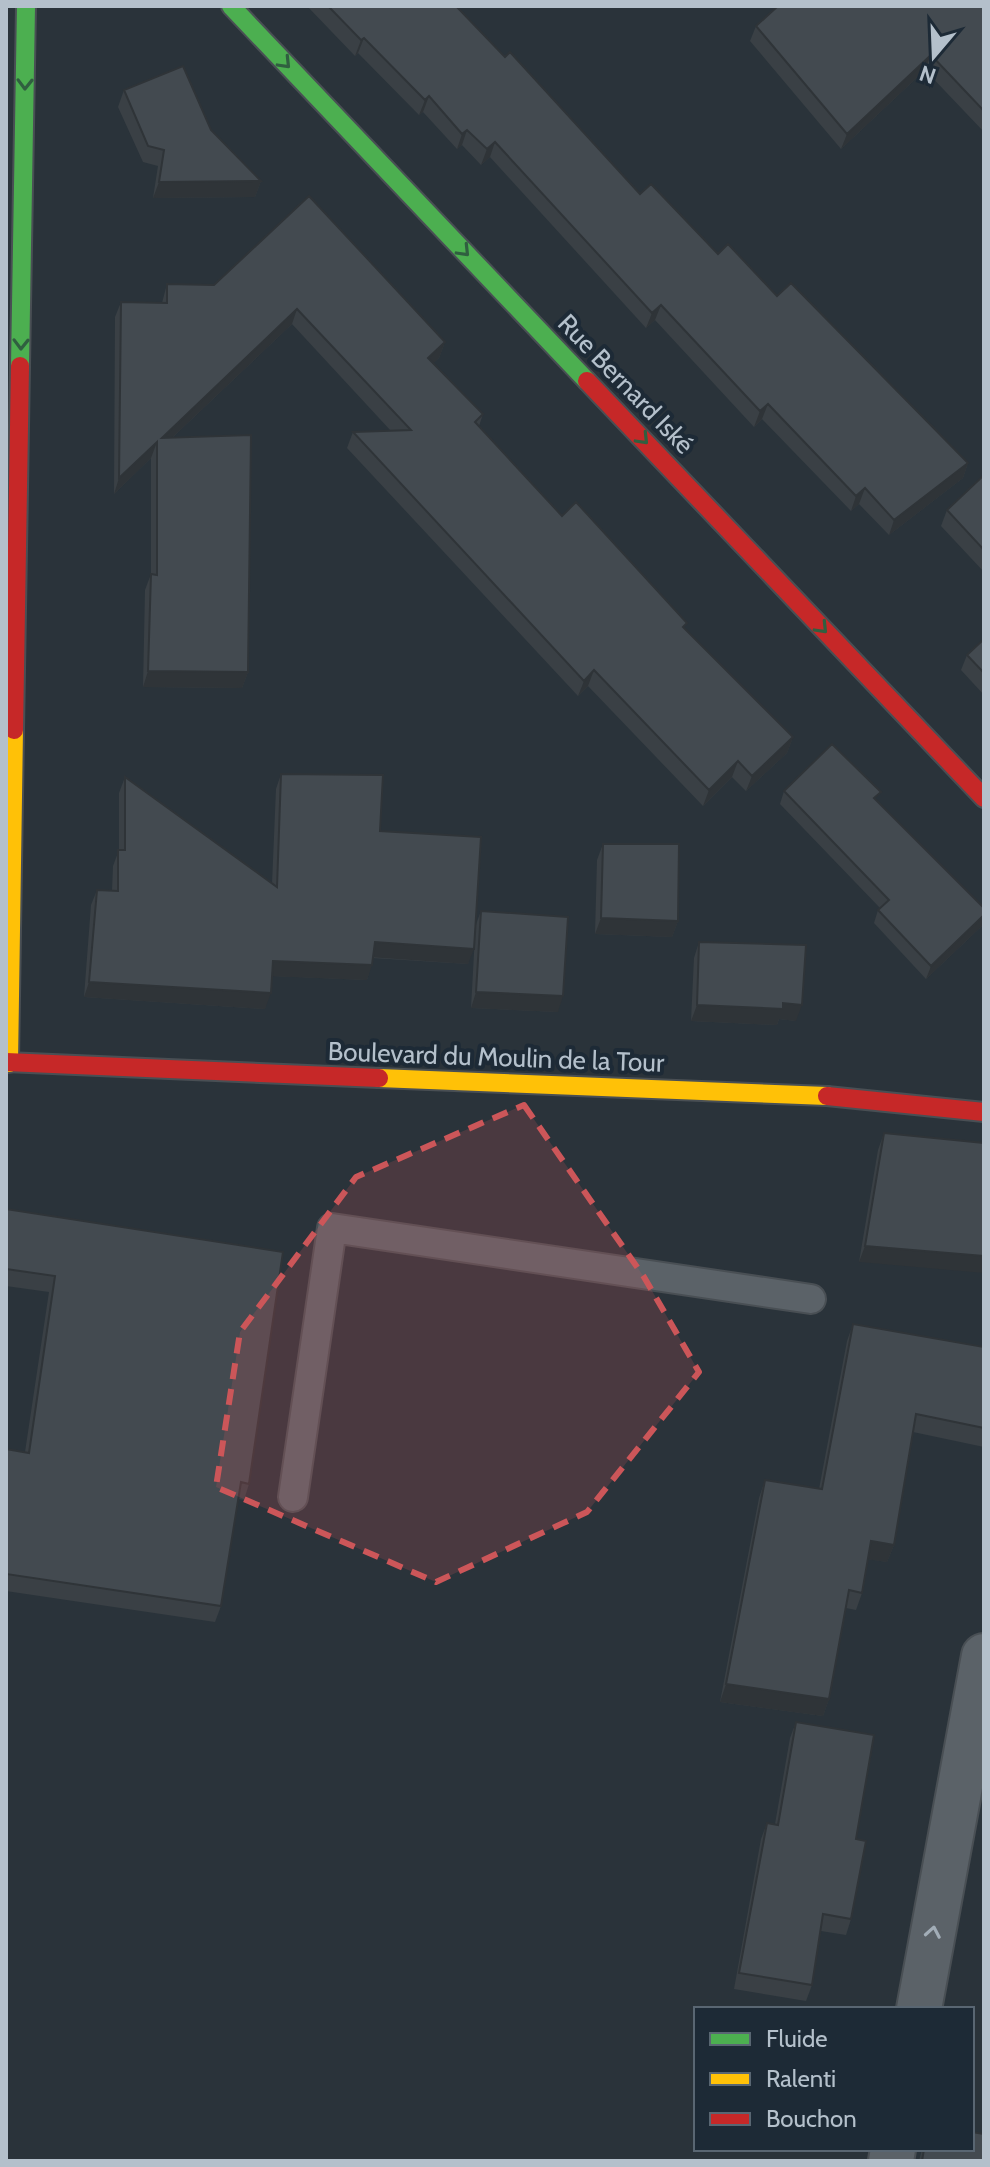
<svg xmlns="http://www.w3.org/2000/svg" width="990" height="2167" font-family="Cabin,sans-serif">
<rect width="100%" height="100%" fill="#2a333a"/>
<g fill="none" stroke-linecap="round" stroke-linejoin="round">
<g stroke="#494f54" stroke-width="32">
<path id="lane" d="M293,1497L332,1228L811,1299"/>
</g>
<g stroke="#494f54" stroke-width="48">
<path id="street" d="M919,2009L984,1656
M891,2161L893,2149"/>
</g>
<g stroke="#494f54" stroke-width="22">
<path id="fast" d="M231,6L587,381
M20,366L26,6"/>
</g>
<g stroke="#494f54" stroke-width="22">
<path id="slow" d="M9,1063L14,730
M379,1078L827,1096"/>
</g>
<g stroke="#494f54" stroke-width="22">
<path id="jam" d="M587,381L984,798
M14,730L20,366
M6,1062L379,1078
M827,1096L984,1112"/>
</g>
<use href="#lane" stroke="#5b6268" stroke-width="28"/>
<use href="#street" stroke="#5b6268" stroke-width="44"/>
<use href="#fast" stroke="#4caf50" stroke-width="18"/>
<use href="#slow" stroke="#ffc107" stroke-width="18"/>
<use href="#jam" stroke="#c62828" stroke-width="18"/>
</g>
<path fill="#3a4045" d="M307,6H456L640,194L718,254L777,296L968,463L963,478L889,535L859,504L851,511L762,419L754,427L655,320L646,328L490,157L481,165L462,145L457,149L423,112L419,115L358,53L355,56Z
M984,6V132L925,70L841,149L750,41L756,26Z
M124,90L211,130L261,181L255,197L153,198L158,166L143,162L118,107Z
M167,284L214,285L445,342L439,358L433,363L483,414L479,426L562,516L685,629L793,737L787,753L746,791L732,777L703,806L588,686L578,696L347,448L353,432L391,431L292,324L173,437L248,672L242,688L143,687L145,590L151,574V458L114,494L115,317L121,302L162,303Z
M984,475V572L941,526L947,510Z
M984,639V695L961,670L967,655Z
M281,774L380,831L475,927L481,911L558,1012L471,1008L475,935L468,964L373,958L367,980L272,976L265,1009L84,997L91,905L97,890L112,891L113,866L119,850V793L125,777L272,884L276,789Z
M784,791L878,801L983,925L926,979L874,923L878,910L880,908L780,804Z
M603,844L678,921L672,937L595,934L597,860Z
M699,942L796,1021L779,1019L777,1025L691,1021L694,958Z
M884,1133L984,1143L859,1262L878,1150Z
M6,1209L249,1484L244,1500L238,1499L221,1606L215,1622L6,1591V1449L25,1452L49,1292L6,1286Z
M853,1324L984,1347V1447L913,1432L894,1545L887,1562L868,1559L862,1593L856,1610L846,1608L829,1699L823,1716L720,1702L759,1498L765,1480L819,1489L847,1341Z
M796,1722L856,1839L851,1919L846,1935L821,1931L812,1985L806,2001L734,1989L761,1839L767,1823L775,1824L790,1738Z
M922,2149H972L984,2161H919Z"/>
<path fill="#2f3438" d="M364,38L358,53L355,56L361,40Z
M931,55L925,70L841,149L847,134Z
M429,96L423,112L419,115L425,100Z
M467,130L462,145L457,149L462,134Z
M495,142L490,157L481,165L487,149Z
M261,181L255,197L153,198L159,182Z
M661,305L655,320L646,328L652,313Z
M297,309L292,324L156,453L162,438Z
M445,342L439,358L423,374L428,358Z
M768,404L762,419L754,427L760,411Z
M157,442L151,458L114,494L119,478Z
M968,463L963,478L889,535L894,520Z
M865,488L859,504L851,511L856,496Z
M594,670L588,686L578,696L584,681Z
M148,671L248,672L242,688L143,687Z
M793,737L787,753L746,791L752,776Z
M738,761L732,777L703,806L709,790Z
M984,915L983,925L926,979L931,966Z
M601,918L678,921L672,937L595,934Z
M375,942L474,949L468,964L369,957Z
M273,961L372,965L367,980L267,976Z
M89,982L271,993L265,1009L84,997Z
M476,992L563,996L558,1012L471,1008Z
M783,1003L802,1005L796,1021L779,1019L777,1025L691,1021L697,1005Z
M865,1246L984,1256V1273L859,1262Z
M871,1541L894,1545L887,1562L865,1559Z
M726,1684L829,1699L823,1716L720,1702Z"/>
<path fill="#434a50" stroke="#2f3438" stroke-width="2" d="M328,6H456L505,57L510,52L640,194L651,184L718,254L728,244L777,296L791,283L968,463L894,520L865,488L856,496L768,404L760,411L661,305L652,313L495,142L487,149L467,130L462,134L429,96L425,100L364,38L361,40Z
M778,6H984V111L931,55L847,134L756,26Z
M183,66L211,130L261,181L159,182L164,150L148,146L124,90Z
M309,196L445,342L428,358L483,414L475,422L562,516L576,502L687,623L683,627L793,737L752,776L738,761L709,790L594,670L584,681L353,432L411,430L297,309L162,438L251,435L248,672L148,671L151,574L157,575V442L119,478L121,302L167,303V284L214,285Z
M984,475V550L947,510Z
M984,639V673L967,655Z
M832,744L881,792L874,798L984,908V915L931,966L878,910L889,900L784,791Z
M281,774L383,775L380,831L481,837L474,949L375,942L372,965L273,961L271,993L89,982L97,890L118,891V850H125V777L277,887Z
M603,844H679L678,921L601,918Z
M481,911L568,917L563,996L476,992Z
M699,942L806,945L802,1005L783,1003V1009L697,1005Z
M884,1133L984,1143V1256L865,1246Z
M6,1209L283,1252L249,1484L241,1482L221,1606L6,1574V1449L29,1453L55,1276L6,1269Z
M853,1324L984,1347V1428L916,1414L894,1545L871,1541L862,1593L849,1590L829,1699L726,1684L765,1480L822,1489Z
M796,1722L874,1735L856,1839L866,1841L851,1919L823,1914L812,1985L739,1973L767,1823L778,1825Z
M972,2132L984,2134V2161H922L924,2149H972Z"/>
<defs><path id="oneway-chevron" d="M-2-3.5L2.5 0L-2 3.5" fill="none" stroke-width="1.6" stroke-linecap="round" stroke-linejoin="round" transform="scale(2)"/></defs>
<g stroke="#305f40">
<use href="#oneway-chevron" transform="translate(285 63) rotate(46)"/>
<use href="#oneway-chevron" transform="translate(25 84) rotate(91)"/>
<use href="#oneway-chevron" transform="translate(464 251) rotate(46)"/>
<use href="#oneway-chevron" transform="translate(21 344) rotate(91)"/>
<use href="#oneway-chevron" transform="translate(643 439) rotate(46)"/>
<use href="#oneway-chevron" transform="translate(822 628) rotate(46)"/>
</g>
<use stroke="#a2adb7" href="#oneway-chevron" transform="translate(933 1932) rotate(-80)"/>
<path fill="#cc5659" fill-opacity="0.2" stroke="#cc5659" stroke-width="6" stroke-dasharray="16 10" stroke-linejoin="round" d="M524,1105L644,1277L699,1372L587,1512L436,1582L216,1487L240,1332L356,1177Z"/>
<g text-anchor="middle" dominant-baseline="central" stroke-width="8" stroke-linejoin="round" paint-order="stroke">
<g font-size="26" fill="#b4c0cb" stroke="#1d2a36">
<text transform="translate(626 384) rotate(46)">Rue Bernard Iské</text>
<text transform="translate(496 1057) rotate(2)">Boulevard du Moulin de la Tour</text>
</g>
</g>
<rect width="990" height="2167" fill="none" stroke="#b4c0cb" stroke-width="16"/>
<rect x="694" y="2007" width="280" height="144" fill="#1d2a36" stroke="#596672" stroke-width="2"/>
<rect x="710" y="2033" width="40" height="12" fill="#4caf50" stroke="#596672" stroke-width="2"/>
<text x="766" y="2047" font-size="24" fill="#b4c0cb">Fluide</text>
<rect x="710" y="2073" width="40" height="12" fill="#ffc107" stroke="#596672" stroke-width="2"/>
<text x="766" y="2087" font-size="24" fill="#b4c0cb">Ralenti</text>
<rect x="710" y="2113" width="40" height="12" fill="#c62828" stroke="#596672" stroke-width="2"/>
<text x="766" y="2127" font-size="24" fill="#b4c0cb">Bouchon</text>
<g transform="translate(934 56) rotate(199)" stroke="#1d2a36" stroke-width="6" paint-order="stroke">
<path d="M0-6L14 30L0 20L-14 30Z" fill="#b4c0cb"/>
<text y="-12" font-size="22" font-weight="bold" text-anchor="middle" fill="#b4c0cb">N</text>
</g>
</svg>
